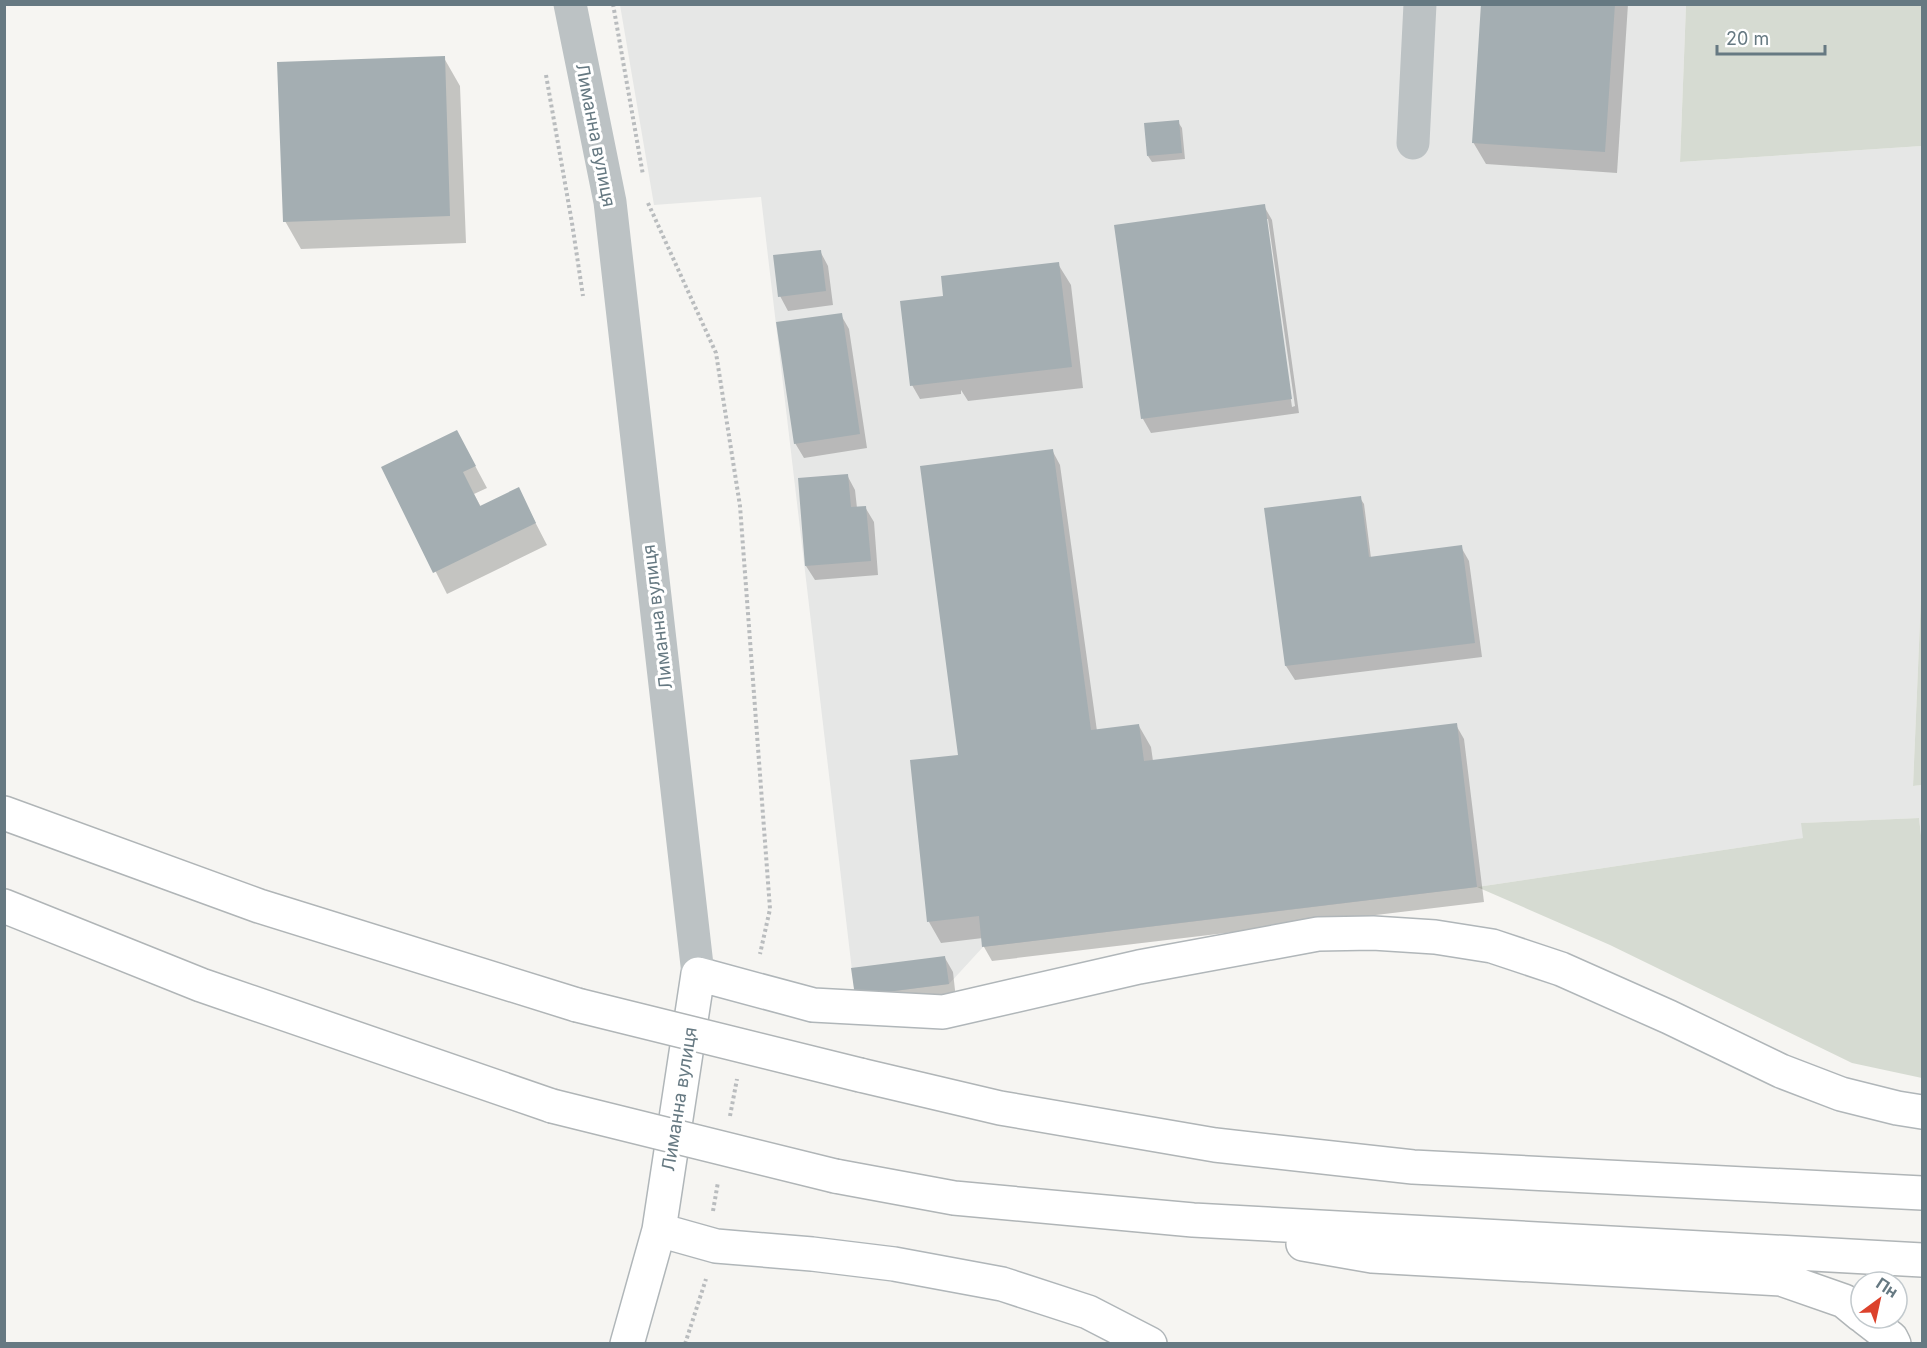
<svg xmlns="http://www.w3.org/2000/svg" width="1927" height="1348" font-family="Inter,sans-serif">
<rect width="100%" height="100%" fill="#f6f5f2"/>
<path fill="#e6e7e6" d="M620,5H1686L1680,162L1922,146V574L1913,786L1922,785V844L1919,818L1802,823L1804,838L1477,887L983,947L949,984L855,996L761,197L654,205Z"/>
<path fill="#d6dbd2" d="M1686,5H1922V146L1680,162Z
M1922,574V785L1913,786Z
M1919,818L1922,844V1078L1852,1063L1610,945L1477,887L1803,838L1801,823Z"/>
<path fill="#0003" fill-rule="evenodd" d="M1482,4H1628L1617,173L1486,164L1473,142Z
M444,58L460,86L466,243L301,249L285,221Z
M1178,122L1182,128L1185,159L1152,162L1148,156Z
M1264,206L1272,220L1299,413L1151,433L1143,419L1116,226ZM1265,219H1268L1295,406L1292,407Z
M820,251L828,266L833,305L788,311L780,296Z
M1058,264L1071,285L1083,388L968,401L961,390V394L920,399L912,385L942,297Z
M841,315L849,329L867,448L804,458L795,443Z
M457,432L487,488L474,494L481,507L518,489L547,545L447,594L383,467Z
M1052,450L1060,465L1097,731L1139,726L1151,747L1153,761L1456,725L1464,739L1484,902L992,961L984,947L983,938L941,943L929,922L959,756Z
M847,475L855,490L857,508L865,507L874,522L878,575L815,580L806,566Z
M1360,498L1364,504L1371,558L1461,547L1469,561L1482,657L1295,680L1286,666L1266,510Z
M945,958L953,972L956,999L864,1010L853,969Z"/>
<path fill="#a4aeb2" d="M1481,4H1615L1605,152L1472,143Z
M445,56L450,216L283,222L277,62Z
M1179,120L1182,153L1147,156L1144,123Z
M1265,204L1292,399L1141,419L1114,225Z
M821,250L826,291L778,297L773,255Z
M1059,262L1072,367L910,386L900,301L943,296L941,276Z
M842,313L860,434L794,444L776,322Z
M457,430L476,466L463,472L480,506L519,487L536,523L433,573L381,467Z
M1053,449L1091,730L1139,724L1144,761L1457,723L1477,887L982,947L979,916L927,922L910,760L958,755L920,466Z
M848,474L851,507L866,506L871,561L805,566L798,478Z
M1361,496L1369,557L1462,545L1475,643L1285,666L1264,508Z
M945,956L949,984L855,996L851,968Z"/>
<g fill="none" stroke-linecap="round" stroke-linejoin="round">
<g stroke="#b0b6b9" stroke-width="36">
<path id="major" d="M659,1230L716,1246L812,1254L894,1264L1002,1284L1088,1312L1150,1344
M627,1344L659,1230L698,974L813,1005L943,1012L1139,967L1318,934L1373,933L1435,937L1492,946L1561,969L1669,1017L1781,1071L1841,1094L1897,1108L1922,1112"/>
</g>
<g stroke="#b0b5b7" stroke-width="36">
<path id="highway" d="M4,813L259,906L577,1005
M4,906L201,985L552,1106
M860,1075L1000,1108L1215,1145L1413,1167L1922,1193
M835,1176L954,1198L1193,1220L1922,1260
M1303,1244L1372,1256L1781,1279L1844,1301L1861,1315
M1865,1318L1891,1338L1894,1344"/>
</g>
<path stroke="#b9bcbe" stroke-width="4" stroke-dasharray="3 3" stroke-linecap="butt" d="M613,4L643,175
M546,75L572,223L583,296
M648,203L716,353L740,506L770,909L760,954
M730,1116L737,1079
M713,1211L718,1182
M685,1344L706,1279"/>
<path stroke="#bcc2c4" stroke-width="33" d="M570,4L610,202L698,974
M1413,143L1420,4"/>
<use href="#major" stroke="#fff" stroke-width="33"/>
<use href="#highway" stroke="#fff" stroke-width="33"/>
<g stroke="#b0b5b7" stroke-width="36" stroke-linecap="butt">
<path id="highway-bridge" d="M577,1005L860,1075
M552,1106L835,1176"/>
</g>
<use href="#highway-bridge" stroke="#fff" stroke-width="33"/>
</g>
<g text-anchor="middle" dominant-baseline="central" stroke-width="6" stroke-linejoin="round" paint-order="stroke">
<g font-size="18" fill="#667982" stroke="#fff">
<text transform="translate(596 135) rotate(79)">Лиманна вулиця</text>
<text transform="translate(657 617) rotate(-97)">Лиманна вулиця</text>
<text transform="translate(679 1099) rotate(-81)">Лиманна вулиця</text>
</g>
</g>
<rect width="1927" height="1348" fill="none" stroke="#667982" stroke-width="12"/>
<g transform="translate(1879 1300) rotate(33)"><circle r="28" fill="#ffffff" stroke="#c2c9cd" stroke-width="1.5"/>
<path d="M0-4.5L10 22L0 15L-10 22Z" fill="#dc422c"/>
<text y="-9" font-size="16" font-weight="bold" text-anchor="middle" fill="#667982">Пн</text>
</g>
<path d="M1717 45v9h108v-9" fill="none" stroke="#667982" stroke-width="3"/>
<text x="1726" y="45" font-size="18" fill="#667982" stroke="#ffffff" stroke-width="4.5" paint-order="stroke">20 m</text>
</svg>
